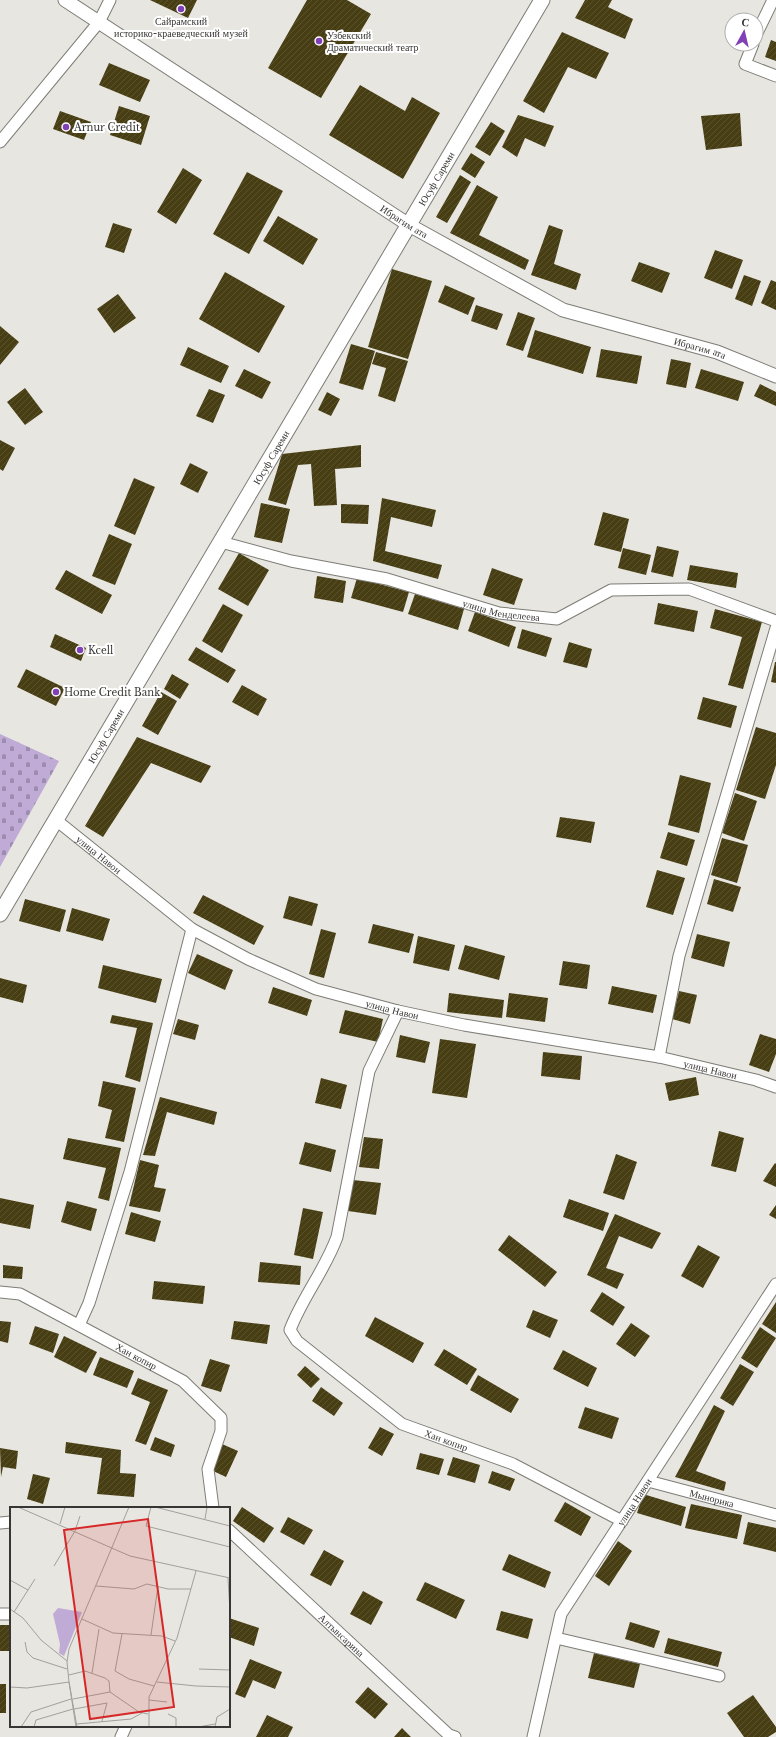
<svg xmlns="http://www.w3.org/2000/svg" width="776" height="1737" font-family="'Libre Baskerville',serif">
<defs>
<pattern id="cemetery-stones" width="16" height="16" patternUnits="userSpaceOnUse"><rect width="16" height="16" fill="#bfabd5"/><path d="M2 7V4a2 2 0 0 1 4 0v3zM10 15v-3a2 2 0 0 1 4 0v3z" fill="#9c8cae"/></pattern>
<pattern id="building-hatch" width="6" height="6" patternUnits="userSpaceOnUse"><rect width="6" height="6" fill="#483e14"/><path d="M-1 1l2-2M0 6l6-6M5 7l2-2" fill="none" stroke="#5a522e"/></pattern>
</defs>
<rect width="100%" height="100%" fill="#e8e6e0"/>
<path fill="url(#cemetery-stones)" d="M0,734L59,761L0,867Z"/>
<path fill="url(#building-hatch)" d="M150,0H197L188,18Z
M307,0H347L371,14L321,98L268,68Z
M585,0H612L608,7L633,19L625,39L575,18Z
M562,32L609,53L596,79L568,67L544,113L523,101Z
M771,40L776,42V61L765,57Z
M109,63L150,80L140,102L99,85Z
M360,85L405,111L412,97L440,113L403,179L329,135Z
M119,106L150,116L141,145L110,135Z
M60,111L91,122L84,140L53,129Z
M740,113L742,146L706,150L701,116Z
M518,115L554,126L545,147L525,138L517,157L502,147Z
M491,122L505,131L490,156L475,147Z
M471,153L485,162L475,178L461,169Z
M183,168L202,180L176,224L157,212Z
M247,172L283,191L249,254L213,234Z
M460,175L471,182L447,223L436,217Z
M477,185L498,197L479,235L529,260L525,270L450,233Z
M278,216L318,239L303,265L263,241Z
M113,223L132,229L124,253L105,247Z
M549,225L563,230L554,264L581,274L576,290L531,275Z
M715,250L743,260L732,289L704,278Z
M639,262L670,273L662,293L631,281Z
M392,269L432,281L408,359L368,347Z
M225,272L285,306L259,353L199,319Z
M744,275L761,281L752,306L735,299Z
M771,280L776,282V310L761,303Z
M445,285L475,298L468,315L438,302Z
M118,294L136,318L114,333L97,309Z
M476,305L503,314L497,330L471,321Z
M518,312L535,318L523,351L506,345Z
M0,326L19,342L0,365Z
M535,330L591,347L583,374L527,357Z
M351,344L375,351L363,390L339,383Z
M188,347L229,366L221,383L180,365Z
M601,349L642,356L637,384L596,377Z
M376,352L408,361L395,402L378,396L386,368L372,364Z
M671,359L691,363L686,388L666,384Z
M244,369L271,382L262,399L235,386Z
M701,369L744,382L738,401L695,388Z
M760,384L776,392V406L754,396Z
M25,388L43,412L25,425L7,402Z
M209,389L225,395L213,423L196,416Z
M327,392L340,399L331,416L318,410Z
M0,440L15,448L3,471L0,469Z
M361,445V467L335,469L337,505L314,506L311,464L298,465L286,505L268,500L282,454Z
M190,463L208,472L198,493L180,484Z
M134,478L155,487L135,535L114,526Z
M382,498L436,510L432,527L391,517L385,551L442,565L438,579L373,561Z
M261,503L290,509L282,543L254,537Z
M341,504L369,505L368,524L341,523Z
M603,512L629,519L621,552L594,545Z
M109,534L132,544L115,585L92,576Z
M657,546L679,551L673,577L651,572Z
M623,548L651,555L646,575L618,568Z
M239,553L269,570L248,606L218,589Z
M690,565L738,573L736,588L687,580Z
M492,568L523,579L514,605L483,595Z
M66,570L112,595L102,614L55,589Z
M317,576L346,581L343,603L314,598Z
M357,578L409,592L403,612L351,598Z
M415,594L464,609L458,630L408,614Z
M658,603L698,611L694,632L654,624Z
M223,604L243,615L222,653L202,641Z
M715,609L762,622L743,689L728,685L742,637L710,628Z
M475,612L516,627L509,647L468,631Z
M522,629L552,638L546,657L517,648Z
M55,634L86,648L81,661L50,647Z
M569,642L592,649L587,668L563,662Z
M196,647L236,670L228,683L188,660Z
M775,662H776V683L771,682Z
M26,669L65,688L56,706L17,687Z
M172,674L189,684L180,699L164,689Z
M242,685L267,699L258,716L232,702Z
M161,692L177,701L158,735L142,726Z
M703,697L737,706L731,728L697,719Z
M756,727L776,733V765L765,799L736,790Z
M137,737L211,766L201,783L151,763L103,837L85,826Z
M680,775L711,783L699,833L668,825Z
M735,793L757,801L744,841L722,833Z
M560,817L595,822L591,843L556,837Z
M668,832L695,840L687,866L660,858Z
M722,838L748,845L737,883L711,875Z
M657,870L685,878L673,915L646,907Z
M714,879L741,887L733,912L707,904Z
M203,895L264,926L254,945L193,913Z
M289,896L318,904L312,926L283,918Z
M25,899L66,910L60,932L19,921Z
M72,908L110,919L103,941L66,931Z
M373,924L414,934L409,953L368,943Z
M321,929L336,933L324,978L309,974Z
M697,934L730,942L724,967L691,958Z
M418,936L455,945L449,971L413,963Z
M465,945L505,956L499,980L458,969Z
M197,954L233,970L225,990L188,973Z
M563,961L590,965L587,989L559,985Z
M103,965L162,979L156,1003L98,988Z
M0,978L27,985L23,1003L0,997Z
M612,986L657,995L653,1013L608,1004Z
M273,987L312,1000L307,1016L268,1003Z
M679,991L697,995L690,1024L672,1019Z
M449,993L504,1000L502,1018L447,1012Z
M509,993L548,998L545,1022L506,1017Z
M345,1010L383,1019L378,1042L339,1033Z
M112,1015L153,1023L140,1082L125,1077L137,1028L110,1023Z
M178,1019L199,1025L195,1040L173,1034Z
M760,1034L776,1039V1054L769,1072L749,1065Z
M400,1035L430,1042L425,1063L396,1057Z
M440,1039L476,1044L467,1098L432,1093Z
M543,1052L582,1056L580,1080L541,1076Z
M696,1077L699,1095L669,1101L665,1083Z
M321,1078L347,1085L341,1109L315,1103Z
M103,1081L136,1088L124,1142L105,1138L112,1110L98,1106Z
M160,1097L217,1112L214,1125L167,1112L155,1156L143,1155Z
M719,1131L744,1138L736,1172L711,1166Z
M364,1137L383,1139L379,1169L359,1167Z
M68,1138L121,1148L109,1201L98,1198L106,1168L63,1159Z
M305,1142L336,1150L331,1172L299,1164Z
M616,1154L637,1162L624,1200L603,1193Z
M140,1160L159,1165L154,1187L166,1189L160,1212L129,1206Z
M775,1163L776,1164V1187L763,1181Z
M353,1180L381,1183L376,1215L348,1211Z
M0,1198L34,1205L30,1229L0,1223Z
M569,1199L609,1213L603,1231L563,1217Z
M67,1201L97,1209L91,1231L61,1222Z
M776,1205V1219L769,1215Z
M303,1208L323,1212L313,1259L294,1255Z
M131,1212L161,1221L155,1242L125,1234Z
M615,1214L661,1233L652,1249L619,1236L606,1268L624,1274L617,1289L587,1275Z
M509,1235L557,1272L545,1287L498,1250Z
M698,1245L720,1257L703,1288L681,1276Z
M260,1262L301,1266L300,1285L258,1282Z
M3,1265L23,1267L22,1279L3,1278Z
M154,1281L205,1286L203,1304L152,1299Z
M602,1292L625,1307L613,1326L590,1311Z
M776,1302V1333L762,1324Z
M533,1310L558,1320L550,1338L526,1327Z
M375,1317L424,1343L413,1363L365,1336Z
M0,1321L11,1322L8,1343L0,1341Z
M234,1321L270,1325L267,1344L231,1339Z
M631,1323L650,1336L635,1357L616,1344Z
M35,1326L59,1334L53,1353L29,1344Z
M760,1327L776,1338L757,1368L741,1358Z
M64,1336L97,1352L86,1373L54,1357Z
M444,1349L477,1369L467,1385L434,1365Z
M563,1350L597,1368L588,1387L553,1369Z
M100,1357L134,1371L127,1388L93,1375Z
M210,1359L230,1365L221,1392L201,1386Z
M740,1364L754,1372L733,1406L720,1398Z
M305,1366L320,1379L311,1388L297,1375Z
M478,1375L519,1399L511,1413L470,1390Z
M138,1378L168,1390L146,1445L135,1441L150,1402L131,1394Z
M321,1387L343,1403L334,1416L312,1401Z
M714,1405L725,1411L696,1471L726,1482L724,1491L675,1477Z
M585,1407L619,1418L612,1439L578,1428Z
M380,1427L394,1434L382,1456L368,1448Z
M155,1437L175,1445L171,1457L150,1450Z
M66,1442L121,1450L120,1473L136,1474L134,1497L97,1494L102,1458L65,1453Z
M222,1444L238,1451L226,1477L211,1470Z
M0,1448L18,1451L16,1469L3,1467L1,1477Z
M420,1453L444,1459L439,1475L416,1469Z
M453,1457L480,1465L475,1483L447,1475Z
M492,1471L515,1479L510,1491L488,1483Z
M33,1474L50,1478L43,1504L27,1499Z
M643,1494L686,1507L681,1526L637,1513Z
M565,1502L591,1517L581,1536L554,1521Z
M691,1504L742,1515L737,1539L685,1528Z
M242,1507L274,1528L264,1543L233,1521Z
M288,1517L313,1530L304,1545L280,1532Z
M748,1522L776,1528V1552L743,1544Z
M618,1541L632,1551L609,1586L595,1576Z
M324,1550L344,1561L331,1586L310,1575Z
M509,1554L551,1572L545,1588L502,1570Z
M425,1582L465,1600L456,1619L416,1600Z
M363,1591L383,1602L371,1625L350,1614Z
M501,1611L533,1619L528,1639L496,1630Z
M229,1618L259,1628L254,1646L229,1637Z
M630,1622L660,1631L654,1648L625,1639Z
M0,1625H11V1651H0Z
M668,1638L722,1652L718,1667L664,1653Z
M594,1653L640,1664L634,1688L588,1678Z
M250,1659L282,1672L275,1689L253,1680L245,1698L235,1694Z
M0,1684H6V1713H0Z
M368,1687L388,1704L375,1719L355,1702Z
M753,1695L776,1727V1732L768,1737H744L727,1713Z
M267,1715L293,1727L288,1737H256Z
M402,1728L411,1737H394Z"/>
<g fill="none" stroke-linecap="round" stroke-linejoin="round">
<g stroke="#7d7c76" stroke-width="13">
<g id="minor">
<path d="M756,35L773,0"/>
<path d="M753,44L745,64L776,76"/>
<path d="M0,142L99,22L110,0"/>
<path id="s1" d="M221,542L291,561L387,579L499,613L557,619L611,590L689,589L776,621"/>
<path id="s2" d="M56,820L192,929L248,959L316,989L398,1011L464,1025L659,1057L756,1080L776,1087"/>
<path id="s3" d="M398,1011L369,1071L337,1237C325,1270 302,1298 290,1330L297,1341L402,1424L513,1464L622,1521"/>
<path d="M659,1057L679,956L776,628"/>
<path id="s4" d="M0,1292L20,1294L183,1381L221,1418V1431L208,1469L213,1508"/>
<path d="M79,1325L89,1303L130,1172L192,929"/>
<path id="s5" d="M648,1481L776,1515"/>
<path d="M0,1523L11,1522"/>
<path id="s6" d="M229,1530L449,1735L455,1737"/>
<path d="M0,1614H11"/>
<path d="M556,1638L719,1676"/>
<path d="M121,1737L126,1726"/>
<path id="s7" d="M533,1737L561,1614L776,1284"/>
</g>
</g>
<g stroke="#7d7c76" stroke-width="15">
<g id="tertiary">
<path id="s8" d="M65,0L409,225L563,310L717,352L776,376"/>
</g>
</g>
<g stroke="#7d7c76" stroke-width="17">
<g id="secondary">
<path id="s9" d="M0,914L542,0"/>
</g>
</g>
<use href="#minor" stroke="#fff" stroke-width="11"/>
<use href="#tertiary" stroke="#fff" stroke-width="13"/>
<use href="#secondary" stroke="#fff" stroke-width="15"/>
</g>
<g fill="#8140b5" stroke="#fff" stroke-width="1.5">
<circle cx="181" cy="9" r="4"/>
<circle cx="319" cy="41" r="4"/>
<circle cx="66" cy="127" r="4"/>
<circle cx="80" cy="650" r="4"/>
<circle cx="56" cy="692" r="4"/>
</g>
<g text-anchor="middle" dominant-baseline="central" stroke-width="4" stroke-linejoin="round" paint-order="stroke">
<g font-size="10" fill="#373634" stroke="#fff" text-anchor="start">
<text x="181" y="21" text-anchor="middle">Сайрамский<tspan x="181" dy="12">историко-краеведческий музей</tspan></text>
<text x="327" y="35">Узбекский<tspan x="327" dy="12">Драматический театр</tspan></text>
<text x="74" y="127">Arnur Credit</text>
<text x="88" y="650">Kcell</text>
<text x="64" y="692">Home Credit Bank</text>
</g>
<g font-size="10" fill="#373634" stroke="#fff">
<text stroke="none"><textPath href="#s9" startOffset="855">Юсуф Сареми</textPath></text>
<text stroke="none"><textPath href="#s8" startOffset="405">Ибрагим ата</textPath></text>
<text stroke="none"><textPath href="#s8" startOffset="729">Ибрагим ата</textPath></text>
<text stroke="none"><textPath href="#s9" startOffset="531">Юсуф Сареми</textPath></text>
<text stroke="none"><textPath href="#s1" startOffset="289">улица Менделеева</textPath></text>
<text stroke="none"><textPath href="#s9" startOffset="207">Юсуф Сареми</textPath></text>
<text stroke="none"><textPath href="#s2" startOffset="55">улица Навои</textPath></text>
<text stroke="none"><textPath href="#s2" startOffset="391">улица Навои</textPath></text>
<text stroke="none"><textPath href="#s2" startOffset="715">улица Навои</textPath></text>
<text stroke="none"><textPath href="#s4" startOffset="152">Хан копир</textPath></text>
<text stroke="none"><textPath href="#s3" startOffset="534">Хан копир</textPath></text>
<text stroke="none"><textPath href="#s5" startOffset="66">Мынорика</textPath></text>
<text stroke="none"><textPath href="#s7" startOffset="260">улица Навои</textPath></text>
<text stroke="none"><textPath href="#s6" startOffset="154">Алтынсарина</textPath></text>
</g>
</g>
<g transform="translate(10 1507)">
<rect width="220" height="220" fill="#e8e6e0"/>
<path d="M48,101L72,105L54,149L49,146L50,137L43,107Z" fill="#bfabd5"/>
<path fill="none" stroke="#a1a09b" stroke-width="1" d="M8,0L120,49L220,71M141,0L136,19L220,40M145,0L220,19M195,12L197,0M50,17L55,0M44,59L65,24L70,9M218,71L220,105M0,73L18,83M86,79L124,82L137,77L158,82H181M0,102L13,111L31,133L57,154M4,105L25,72M72,112L103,126L152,129L165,134M112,127L105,164L119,172L144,179M141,128L148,79M15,135L17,145L23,151L57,162M189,162L220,163M82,166L89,122M59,168L75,164L95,171L99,174L100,185M147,175L186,179L220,180M0,180L17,181L59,175L57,155L59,142L119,0M63,192L100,185L129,205L138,207M139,193L157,195M64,202L97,196L92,214M158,207L166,211V219M67,217L121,212L132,206M11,220L21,205L61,192M24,220L26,213L63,202M66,220L59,175L67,220M139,220V190L167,131L186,64M188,220L205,217M205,220L207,210L220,202"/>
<path fill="#d62828" fill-opacity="0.15" stroke="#d62828" stroke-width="2" d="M138,12L164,200L80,212L54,23Z"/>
<rect width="220" height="220" fill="none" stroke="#373634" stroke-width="2"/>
</g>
<g transform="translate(744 32) rotate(8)"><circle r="19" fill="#ffffff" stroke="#afafae"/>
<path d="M0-3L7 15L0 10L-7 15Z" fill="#8140b5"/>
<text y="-6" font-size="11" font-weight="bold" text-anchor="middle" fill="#373634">С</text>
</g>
</svg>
